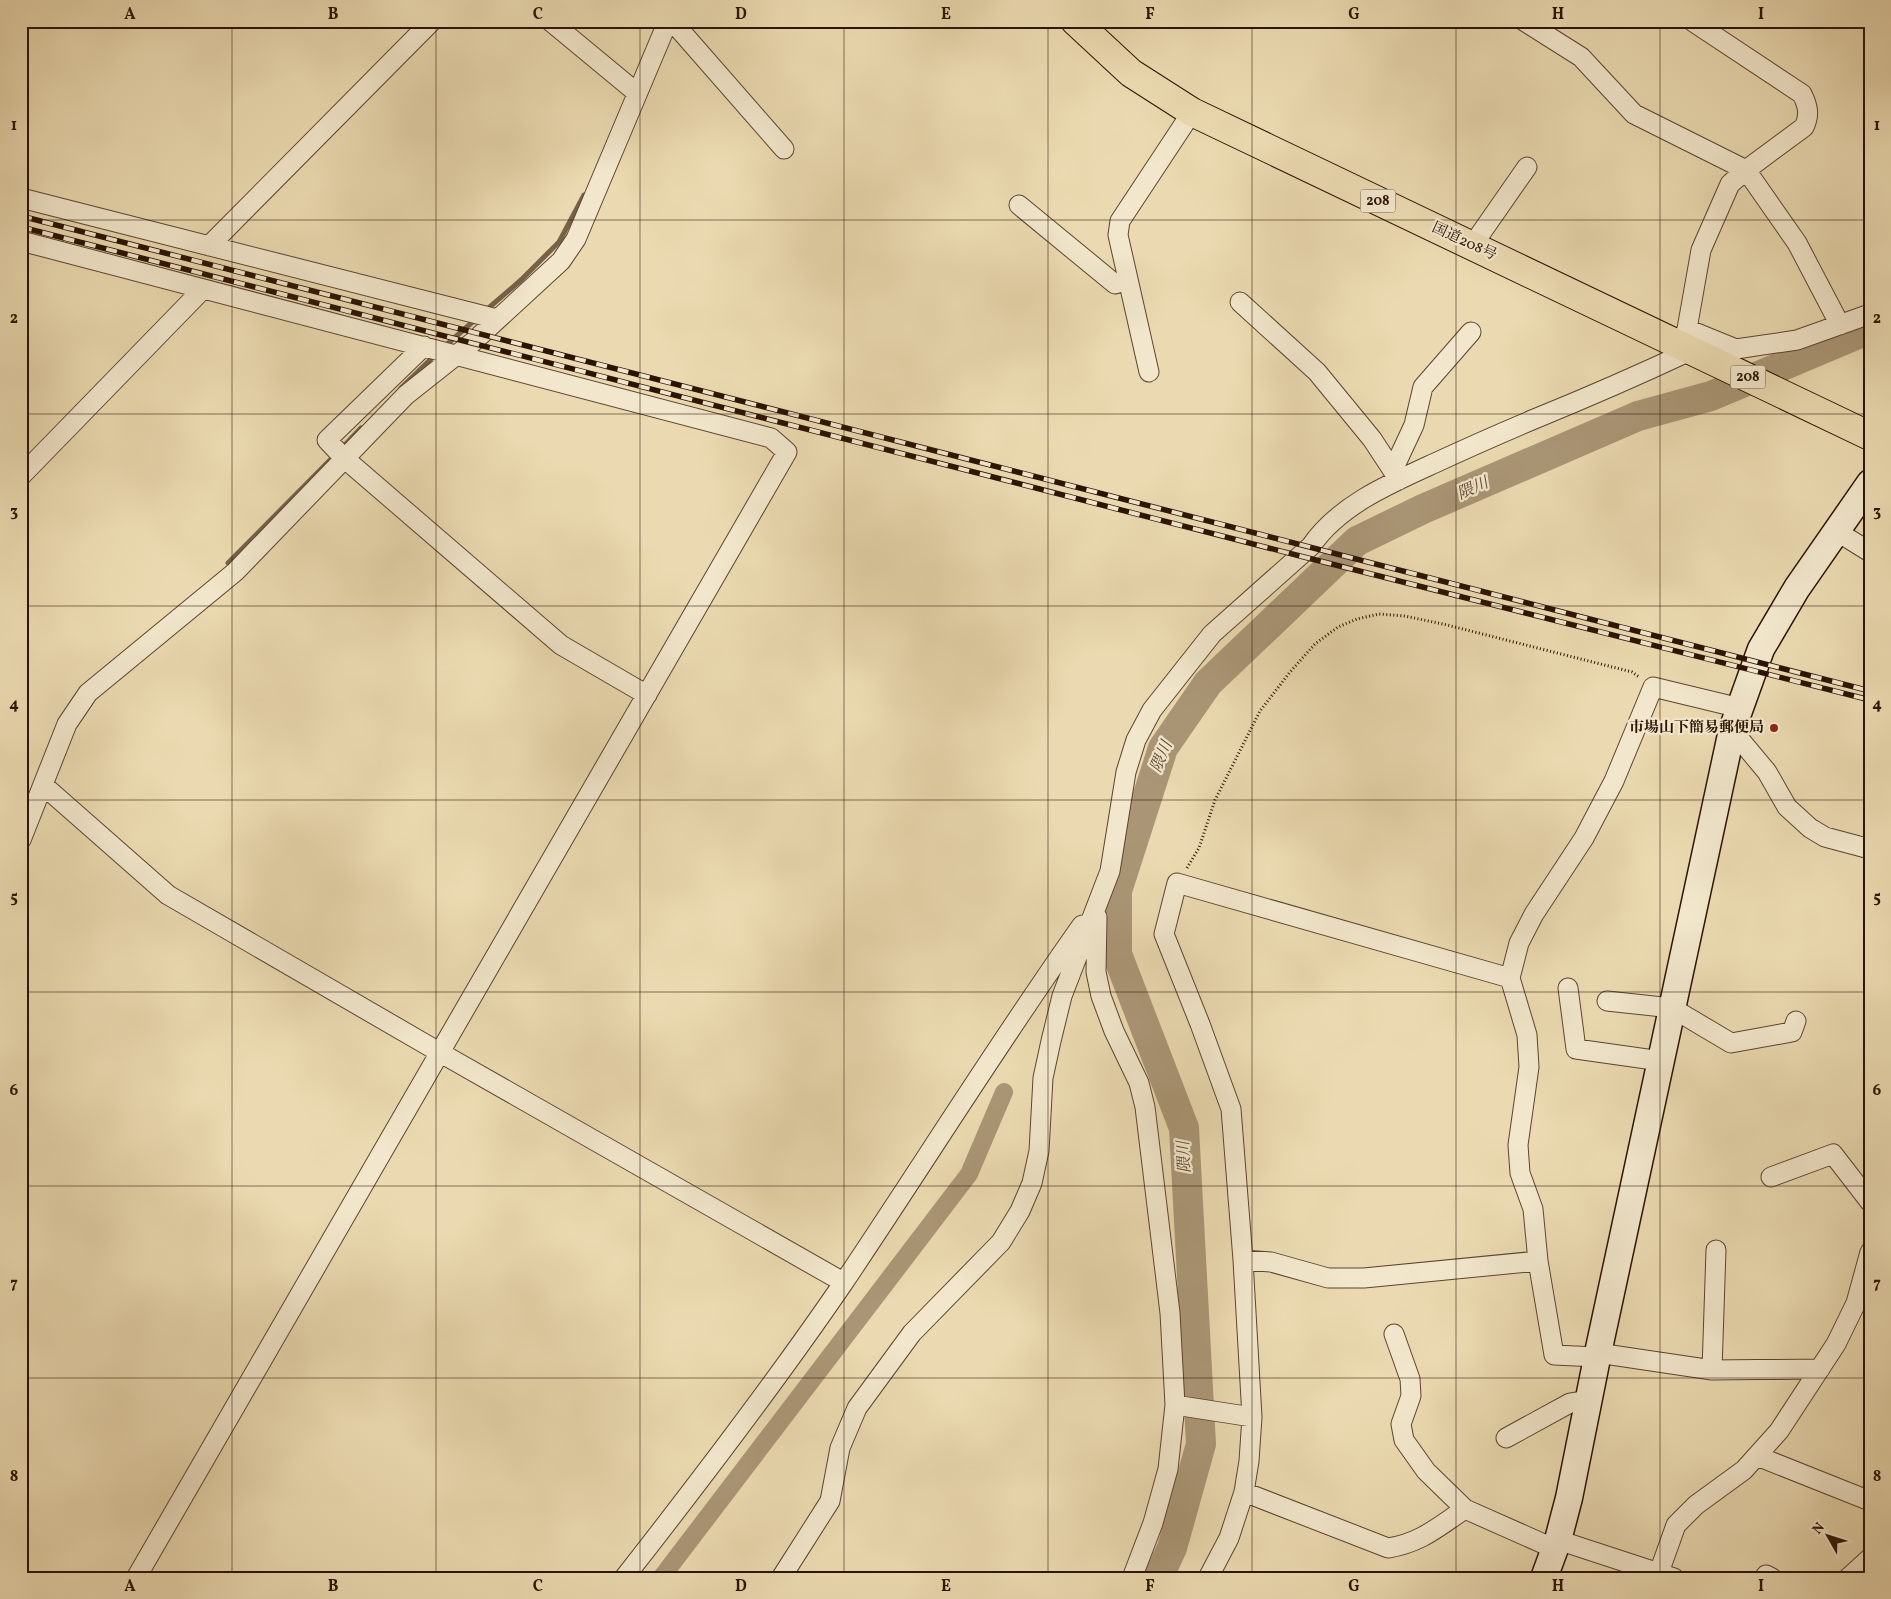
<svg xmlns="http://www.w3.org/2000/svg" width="1891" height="1599" font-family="Vollkorn,'Noto Serif JP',serif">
<rect width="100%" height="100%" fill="#ebdab1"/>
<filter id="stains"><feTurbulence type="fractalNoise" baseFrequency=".004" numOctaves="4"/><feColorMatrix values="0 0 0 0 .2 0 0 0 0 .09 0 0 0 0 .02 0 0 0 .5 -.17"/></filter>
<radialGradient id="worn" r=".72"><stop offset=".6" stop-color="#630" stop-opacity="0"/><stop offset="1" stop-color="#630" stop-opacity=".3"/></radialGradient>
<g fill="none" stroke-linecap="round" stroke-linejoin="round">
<path stroke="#776248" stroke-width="5" d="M485,311L521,280L559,242L584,195
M444,347L477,318
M401,388L436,354
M341,449L361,428
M228,563L335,455"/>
<path stroke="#aa9676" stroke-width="18" d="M661,1578L969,1174L1004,1092"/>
<path stroke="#aa9676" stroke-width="30" d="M1158,1578L1172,1548L1201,1444L1184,1128L1117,954V891L1163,748L1208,683L1357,541L1423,509L1638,416L1711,396L1870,329"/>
<g stroke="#5b452e" stroke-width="21">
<path id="street" d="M550,21L637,93
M672,21L784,149
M1524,21L1581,57L1634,114L1746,170L1797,243L1840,325
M21,198L497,319
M1019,205L1115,284L1128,280
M21,241L771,438L787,452L136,1578
M209,246L432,21
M1472,246L1527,167
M1240,302L1317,372L1372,439L1399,480
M1687,329L1736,349L1797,340L1870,314
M1680,345L1687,329L1701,250L1730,184L1746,170L1804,127C1810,115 1808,106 1802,94L1692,21
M424,346L327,440L344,458L561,645L647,695
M1149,372L1118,235L1120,221L1192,112
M1393,470L1414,425L1423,387L1471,332
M21,476L203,289
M1836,531L1870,552
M1732,730L1767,772L1787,807L1810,828L1825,837L1870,849
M43,785L168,895L439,1052L843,1282
M21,840L67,724L88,693L235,572L406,395L473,342L561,261L576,239L668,21
M1097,917L1096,972L1101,996L1114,1031L1139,1083L1145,1107L1170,1313L1175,1405L1168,1469L1153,1523L1132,1578
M1568,988L1576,1049L1661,1061
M1607,1001L1672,1008L1731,1043L1792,1032L1796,1021
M1771,1177L1833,1154L1870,1202
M1243,1260L1271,1262L1328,1278H1364L1538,1261
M1394,1334L1410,1379L1411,1396L1401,1424L1404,1440L1426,1471L1465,1509
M1598,1353L1712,1370L1820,1369
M1597,1357L1554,1355L1538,1261L1533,1209L1520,1173L1518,1145L1529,1067L1527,1035L1510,978L1519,943L1534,914L1584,838L1614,781L1653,687L1740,708
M1712,1370L1716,1250
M1175,1405L1252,1417
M1506,1438L1570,1403L1588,1400
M1757,1456L1870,1501
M1244,1492L1388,1548C1421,1543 1439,1526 1465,1509L1555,1549
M1558,1540L1674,1578
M624,1578C700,1481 775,1383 844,1282C924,1163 999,1042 1082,925
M781,1578L830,1501L840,1448L857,1408L912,1333L1001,1242L1020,1211L1032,1183L1039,1151L1043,1078L1051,1041L1062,996L1110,871L1126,772L1136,740L1152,710L1212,634L1311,546C1339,505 1391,483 1435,463C1467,448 1499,434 1532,420C1586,398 1639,375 1692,350
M1208,1578L1229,1538L1244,1492L1249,1461L1252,1417L1243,1260L1231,1109L1200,1024L1164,934L1177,883L1510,978
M1657,1578L1676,1525L1696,1505L1744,1470L1779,1431L1836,1344L1856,1303L1870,1252
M1764,1578L1766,1575L1772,1578
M1848,1578L1870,1558"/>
</g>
<g stroke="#2b1303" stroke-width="29">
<path id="secondary" d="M1544,1578L1558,1540L1569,1498L1598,1353L1732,730L1761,649L1797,588L1870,483"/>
</g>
<g stroke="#2b1303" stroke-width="30">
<path id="highway" d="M1075,21L1131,73L1192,112L1870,436"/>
</g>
<path stroke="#2b1303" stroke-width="3" stroke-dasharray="1 2.5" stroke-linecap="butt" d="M1187,868L1199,848L1215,800L1260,711L1290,672L1315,644L1338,627L1357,619L1379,614L1405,616L1447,625L1632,672L1639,677"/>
<use href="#street" stroke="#f2e7cc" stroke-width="19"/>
<use href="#secondary" stroke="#f2e7cc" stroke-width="26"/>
<use href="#highway" stroke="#ebdab1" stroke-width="28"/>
<g stroke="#2b1303" stroke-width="5.5">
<path id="rail" d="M21,216L1870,691
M21,227L1300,556L1870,700"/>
</g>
<use href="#rail" stroke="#f2e7cc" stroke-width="4" stroke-dasharray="11" stroke-linecap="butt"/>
</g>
<path fill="none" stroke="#2b1303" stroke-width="1" stroke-opacity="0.55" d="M232,21V1578M436,21V1578M640,21V1578M844,21V1578M1048,21V1578M1252,21V1578M1456,21V1578M1660,21V1578M21,220H1870M21,414H1870M21,606H1870M21,800H1870M21,992H1870M21,1186H1870M21,1378H1870"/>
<circle fill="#8f2418" stroke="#f2e7cc" stroke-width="2" cx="1774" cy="728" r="5"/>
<g text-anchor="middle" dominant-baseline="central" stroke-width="4.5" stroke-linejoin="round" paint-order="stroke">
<g fill="#f2e7cc" stroke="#67533f" stroke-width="1">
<rect x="1360.5" y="189.5" width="35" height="23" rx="4"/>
<rect x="1730.5" y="365.5" width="35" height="23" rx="4"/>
</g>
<g font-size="14" font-weight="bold" fill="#2b1303">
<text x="1378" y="201">208</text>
<text x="1748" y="377">208</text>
</g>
<g font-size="15" fill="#2b1303" stroke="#f2e7cc">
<text transform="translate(1464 242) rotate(25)">国道208号</text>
</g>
<g font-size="15" font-weight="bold" fill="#2b1303" stroke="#f2e7cc" text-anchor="end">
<text x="1764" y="728">市場山下簡易郵便局</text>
</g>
<g font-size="16" font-style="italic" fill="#5e4731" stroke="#f2e7cc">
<text transform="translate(1473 489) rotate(-24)">隈川</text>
<text transform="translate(1162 757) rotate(-67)">隈川</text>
<text transform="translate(1185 1157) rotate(-93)">隈川</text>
</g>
</g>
<rect width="1891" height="1599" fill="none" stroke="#ebdab1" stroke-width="55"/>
<g transform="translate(1828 1536) rotate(309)" stroke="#f2e7cc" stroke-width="4" paint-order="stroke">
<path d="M0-4L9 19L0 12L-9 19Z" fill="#2b1303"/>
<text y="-8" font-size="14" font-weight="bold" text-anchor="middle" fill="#2b1303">N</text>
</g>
<rect x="28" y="28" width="1836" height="1544" fill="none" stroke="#2b1303" stroke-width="2"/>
<g font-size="16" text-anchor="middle" font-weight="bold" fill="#2b1303">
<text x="130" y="19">A</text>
<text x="333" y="19">B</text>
<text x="538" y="19">C</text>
<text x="741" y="19">D</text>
<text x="946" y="19">E</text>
<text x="1150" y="19">F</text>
<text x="1354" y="19">G</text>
<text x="1558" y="19">H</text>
<text x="1761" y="19">I</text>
<text x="14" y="130">1</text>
<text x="1877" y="130">1</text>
<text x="14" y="323">2</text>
<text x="1877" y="323">2</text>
<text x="14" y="516">3</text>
<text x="1877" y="516">3</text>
<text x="14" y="709">4</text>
<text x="1877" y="709">4</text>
<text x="14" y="902">5</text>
<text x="1877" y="902">5</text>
<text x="14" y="1095">6</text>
<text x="1877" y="1095">6</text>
<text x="14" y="1288">7</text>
<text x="1877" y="1288">7</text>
<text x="14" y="1481">8</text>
<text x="1877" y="1481">8</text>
<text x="130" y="1591">A</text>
<text x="333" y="1591">B</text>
<text x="538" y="1591">C</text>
<text x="741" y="1591">D</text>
<text x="946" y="1591">E</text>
<text x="1150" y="1591">F</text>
<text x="1354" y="1591">G</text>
<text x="1558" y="1591">H</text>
<text x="1761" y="1591">I</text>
</g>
<rect width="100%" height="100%" filter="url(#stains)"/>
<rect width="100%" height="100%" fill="url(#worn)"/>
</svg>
